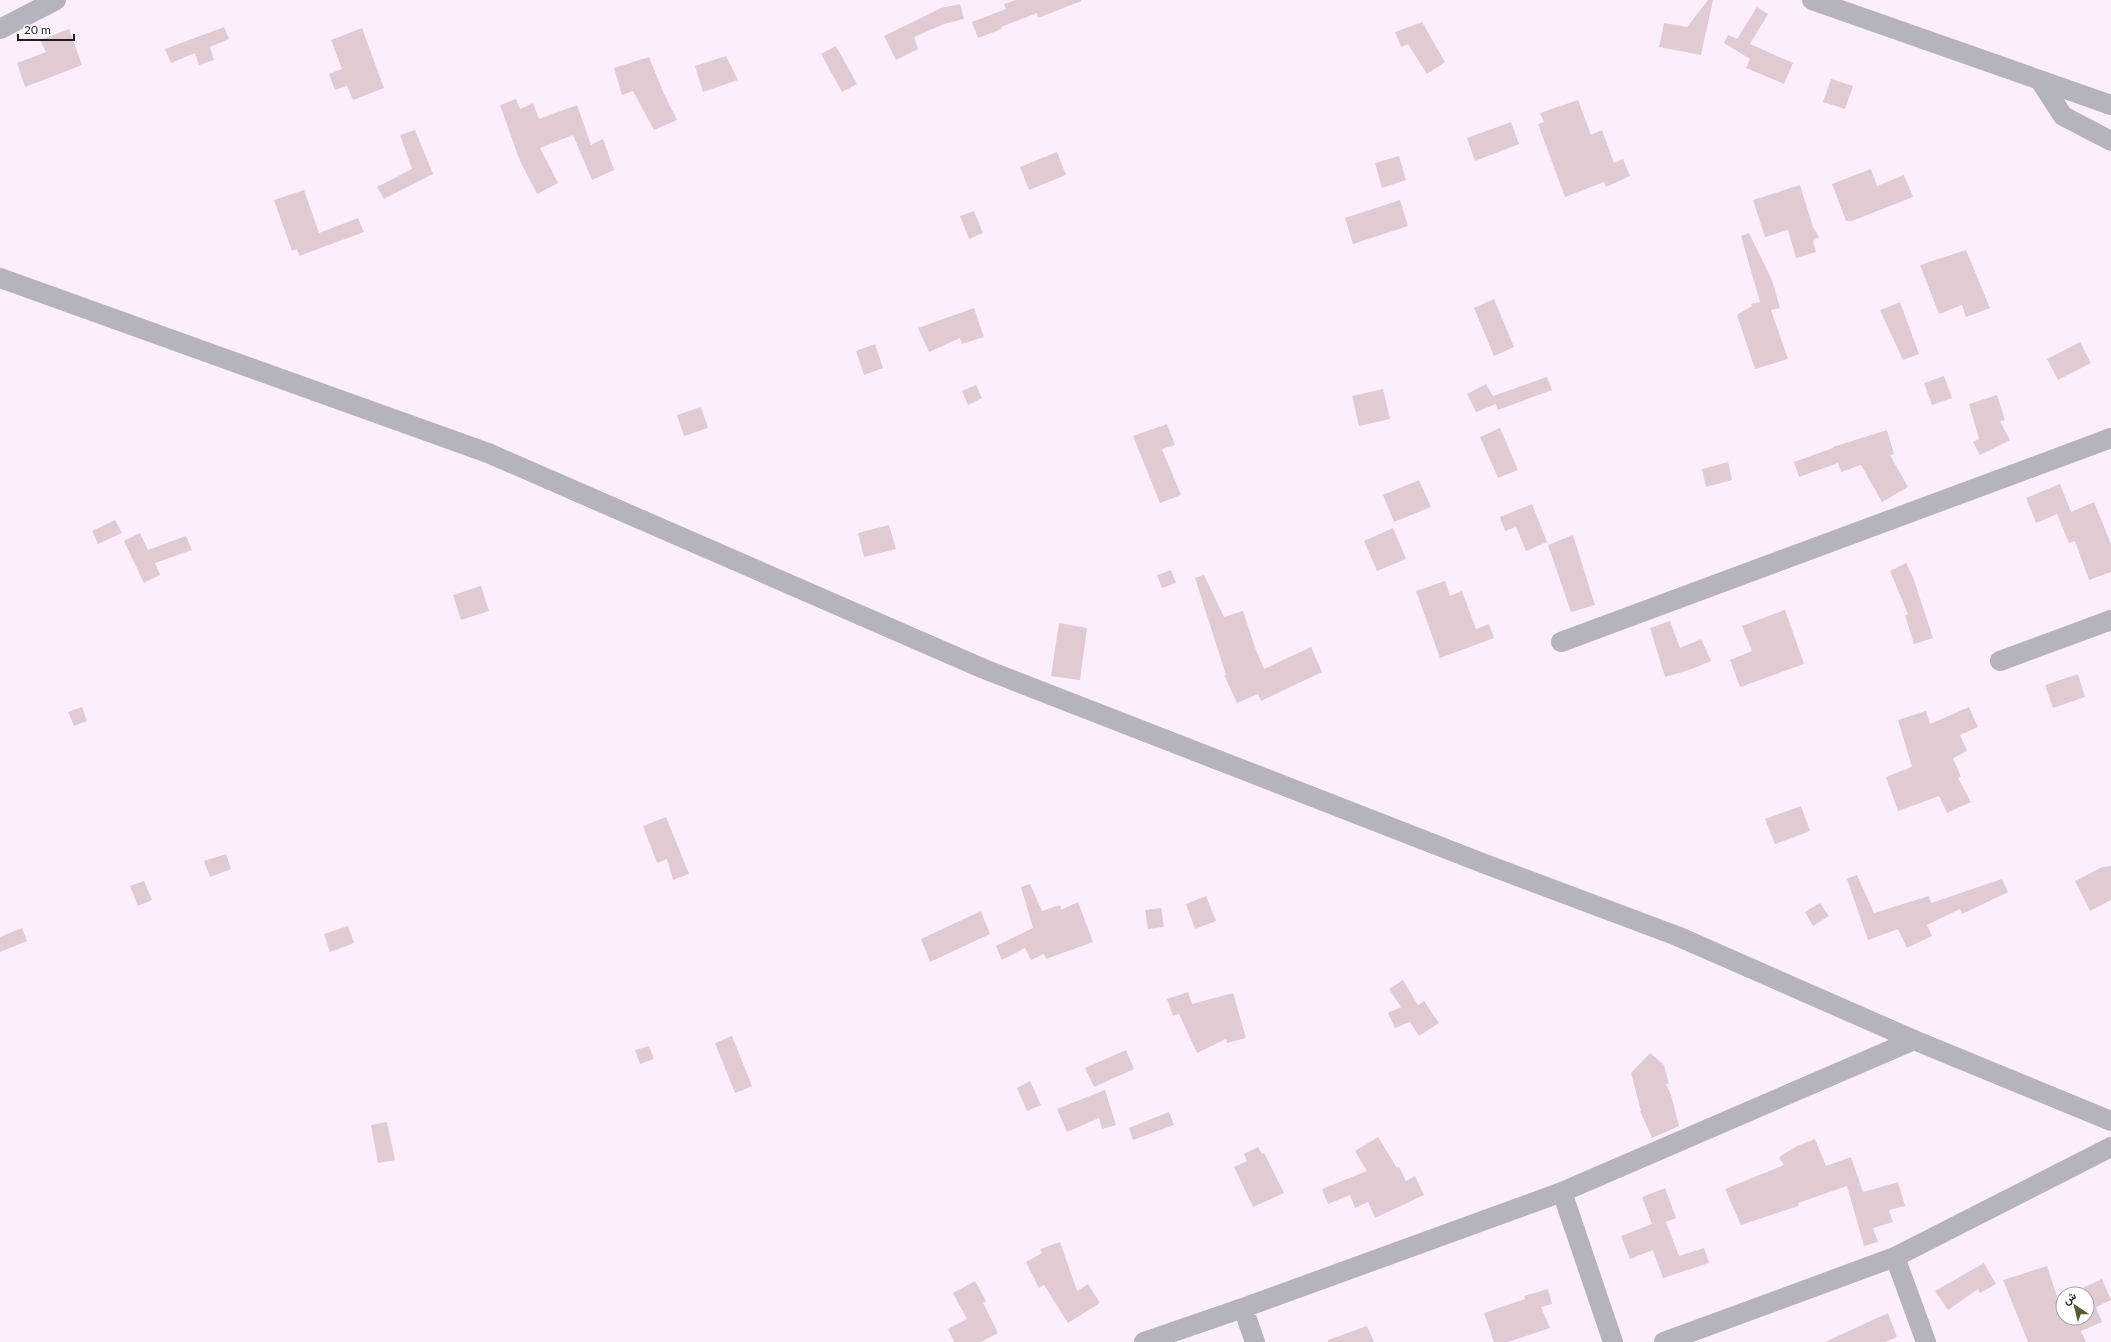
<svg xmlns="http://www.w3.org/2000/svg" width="2111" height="1342" font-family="Lato,Vazirmatn,sans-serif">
<rect width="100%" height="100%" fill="#fdeefe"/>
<path fill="#e1cbd2" d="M1016,0H1081V1L1038,18L1037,13L1001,27L1002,29L978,38L972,22L1006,9L1004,4Z
M1708,0H1713L1701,55L1659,47L1664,23L1687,27Z
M960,4L964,19L944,24L914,37L918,49L896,60L884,36L941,8Z
M1757,7L1768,14L1750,44L1793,63L1784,84L1746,68L1750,59L1724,43L1728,35L1737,39Z
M1422,22L1445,62L1427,74L1408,44L1401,47L1395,32Z
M224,27L229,39L210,47L214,60L199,65L195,53L171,63L165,49Z
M362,28L384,88L353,100L347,86L335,90L329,74L342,69L331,40Z
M69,29L82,65L25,87L17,63L46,52L40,40Z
M836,46L857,84L842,92L821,54Z
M726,56L738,80L703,92L695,66Z
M649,57L664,94L677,120L654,130L633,91L622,95L614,68Z
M1831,79L1853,86L1845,109L1823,102Z
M516,99L520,109L533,103L539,119L577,105L591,145L603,139L614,170L592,180L573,135L540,148L558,183L537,194L520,161L500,105Z
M1578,100L1591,135L1602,130L1614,163L1623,159L1630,176L1606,187L1604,182L1565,197L1538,124L1544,122L1540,113Z
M1511,122L1519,144L1475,161L1467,138Z
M415,130L433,174L384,199L377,187L412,169L400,135Z
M1057,152L1066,175L1029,190L1020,167Z
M1399,156L1406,180L1382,188L1375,163Z
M1871,169L1877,186L1904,175L1913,197L1852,221H1846L1832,184Z
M1800,185L1813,227L1819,237L1813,241L1816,252L1796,258L1788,230L1765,237L1753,200Z
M304,190L319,233L358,218L364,232L299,256L297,249L292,251L274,200Z
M1400,200L1408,226L1353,244L1345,218Z
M974,211L983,233L969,239L960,216Z
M1749,233L1772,280L1780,308L1771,310L1788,359L1755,369L1737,315L1752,306L1751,304L1760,302L1741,236Z
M1966,250L1990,308L1966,317L1962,305L1939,314L1920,265Z
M1494,299L1514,347L1494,356L1474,308Z
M1900,302L1919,354L1903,360L1880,310Z
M974,308L984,337L962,344L960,338L929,352L918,328Z
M2080,342L2091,363L2058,380L2047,359Z
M875,344L883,368L864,375L856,351Z
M1944,376L1952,398L1932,405L1924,383Z
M1547,377L1552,390L1498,410L1496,404L1476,412L1467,394L1486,384L1493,396Z
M976,385L982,398L968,405L962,391Z
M1383,389L1390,419L1359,426L1352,396Z
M1997,395L2005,420L2000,421L2010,440L1980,455L1973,442L1979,439L1969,404Z
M701,407L708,428L684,436L677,415Z
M1167,424L1175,445L1162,449L1181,495L1160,503L1133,436Z
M1500,428L1518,470L1498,478L1480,437Z
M1887,430L1894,454L1890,455L1908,487L1882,502L1861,465L1841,472L1838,463L1799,477L1794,462L1833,448V447Z
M1728,462L1732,480L1706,487L1702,469Z
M1419,480L1431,507L1394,522L1383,495Z
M2060,484L2071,512L2094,502L2111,544V572L2089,580L2075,541L2069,543L2057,514L2036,523L2026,498Z
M1532,504L1547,542L1526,551L1516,527L1505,531L1500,517Z
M115,520L122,533L98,544L92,531Z
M889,525L896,549L864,557L858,533Z
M1393,528L1406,559L1377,571L1364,541Z
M140,533L148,550L186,536L192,550L155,563L160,575L144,583L124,541Z
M1573,535L1595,605L1571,612L1548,545Z
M1906,563L1913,577L1933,638L1914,644L1905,615L1908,614L1890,571Z
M1171,570L1176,583L1162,588L1157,575Z
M1204,575L1224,617L1243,611L1256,650L1264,669L1311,647L1322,672L1261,701L1258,694L1237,703L1224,675H1226L1195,578Z
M1445,581L1450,596L1462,591L1476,629L1489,624L1494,638L1440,658L1416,591Z
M481,586L489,611L461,620L453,595Z
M1785,610L1804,664L1740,687L1730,660L1752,651L1742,626Z
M1670,621L1680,648L1701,639L1711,661L1689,670L1665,677L1650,628Z
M1059,623L1087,628L1080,680L1051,676Z
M2078,674L2085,697L2053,708L2045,685Z
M82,707L87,721L74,726L68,712Z
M1969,707L1978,727L1960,735L1967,751L1953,758L1961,777L1958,778L1971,802L1947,813L1939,796L1898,811L1886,777L1912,767L1898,720L1926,711L1930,724Z
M1801,806L1810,831L1775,844L1765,819Z
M666,817L689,874L673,880L667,859L657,863L643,826Z
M226,854L231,869L210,877L204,861Z
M2111,866V900L2090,911L2075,881L2102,867Z
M1857,875L1874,913L1929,896L1931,903L2002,879L2008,892L1962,914L1960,909L1927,925L1932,936L1907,948L1898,929L1868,940L1847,879Z
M144,881L152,900L138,906L130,886Z
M1030,884L1042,911L1060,905L1061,910L1078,902L1093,942L1046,959L1044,954L1031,960L1025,948L1002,960L996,946L1033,928L1021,887Z
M1206,896L1216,921L1195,929L1186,904Z
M1820,903L1829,916L1813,926L1805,912Z
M1161,908L1164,927L1148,929L1145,910Z
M981,911L990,934L930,962L921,939Z
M348,926L354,943L330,952L324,934Z
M22,928L27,941L0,952V937Z
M1403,980L1418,1005L1424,1001L1439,1023L1419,1036L1410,1022L1395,1028L1388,1013L1401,1007L1389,989Z
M1188,992L1192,1004L1233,993L1246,1038L1227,1043L1226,1039L1197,1053L1179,1014L1173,1016L1167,999Z
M732,1036L752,1086L735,1093L715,1043Z
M649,1046L654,1059L640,1064L635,1050Z
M1126,1050L1134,1069L1094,1087L1085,1068Z
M1650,1053L1664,1065L1669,1084H1666L1671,1095L1679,1126L1652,1138L1640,1111H1641L1631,1073Z
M1030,1081L1041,1105L1027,1111L1017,1088Z
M1105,1090L1116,1125L1102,1129L1099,1118L1067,1132L1057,1109Z
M1169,1112L1174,1125L1133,1140L1129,1128Z
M387,1122L395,1160L378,1163L371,1125Z
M1378,1137L1397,1168L1399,1167L1406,1181L1415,1176L1424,1195L1375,1218L1368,1202L1355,1208L1350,1195L1328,1204L1322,1189L1367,1171L1355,1151Z
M1815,1139L1826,1166L1851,1157L1863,1192L1898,1182L1905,1206L1889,1210L1893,1222L1873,1228L1878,1242L1864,1246L1847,1186L1798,1203L1799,1206L1792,1208L1741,1225L1725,1189L1784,1165L1779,1157L1797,1146Z
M1258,1147L1262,1154L1264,1153L1284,1193L1253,1207L1234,1167L1247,1161L1244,1154Z
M1665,1188L1676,1218L1666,1222L1679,1256L1704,1248L1709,1263L1663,1278L1653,1250L1630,1259L1621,1236L1652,1224L1642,1197Z
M1060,1242L1077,1291L1088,1284L1100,1303L1068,1323L1044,1285L1039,1288L1026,1262L1042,1253L1040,1249Z
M1984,1263L1996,1284L1980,1293L1978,1289L1948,1310L1935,1291Z
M2047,1266L2058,1300L2063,1298V1318H2087V1294H2070L2102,1279L2111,1300L2096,1307L2102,1322L2081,1331L2086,1342H2028L2003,1280Z
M975,1281L986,1301L983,1303L998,1333L981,1342H954L948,1329L967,1319L953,1293Z
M1548,1289L1552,1304L1541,1307L1550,1328L1508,1342H1494L1484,1313L1525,1299L1524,1296Z
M1888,1313L1897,1337L1885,1342H1825Z
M1367,1326L1374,1342H1328V1340Z"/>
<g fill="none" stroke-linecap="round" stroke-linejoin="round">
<path stroke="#b5b3bc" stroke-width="20" d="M1812,0L2111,105
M0,29L56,0
M2041,82L2063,116L2111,141
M0,278L488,453L984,669L1485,864L1677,936L1914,1040L2111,1121
M1561,642L2111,438
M2000,661L2111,620
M1562,1192L1613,1342
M1895,1257L1926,1342
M1243,1308L1255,1342
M1144,1342L1243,1308L1562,1192L1914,1040
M1664,1342L1895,1257L2111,1147"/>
</g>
<g transform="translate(2075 1306) rotate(325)"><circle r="19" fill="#ffffff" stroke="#a6a4a6"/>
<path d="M0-3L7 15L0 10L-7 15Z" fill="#555d2c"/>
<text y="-6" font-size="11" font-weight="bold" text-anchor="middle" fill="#201b21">ش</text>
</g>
<path d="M18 34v6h56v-6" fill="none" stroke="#201b21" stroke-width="2"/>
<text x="24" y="34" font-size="12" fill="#201b21" stroke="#ffffff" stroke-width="3" paint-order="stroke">20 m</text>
</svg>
